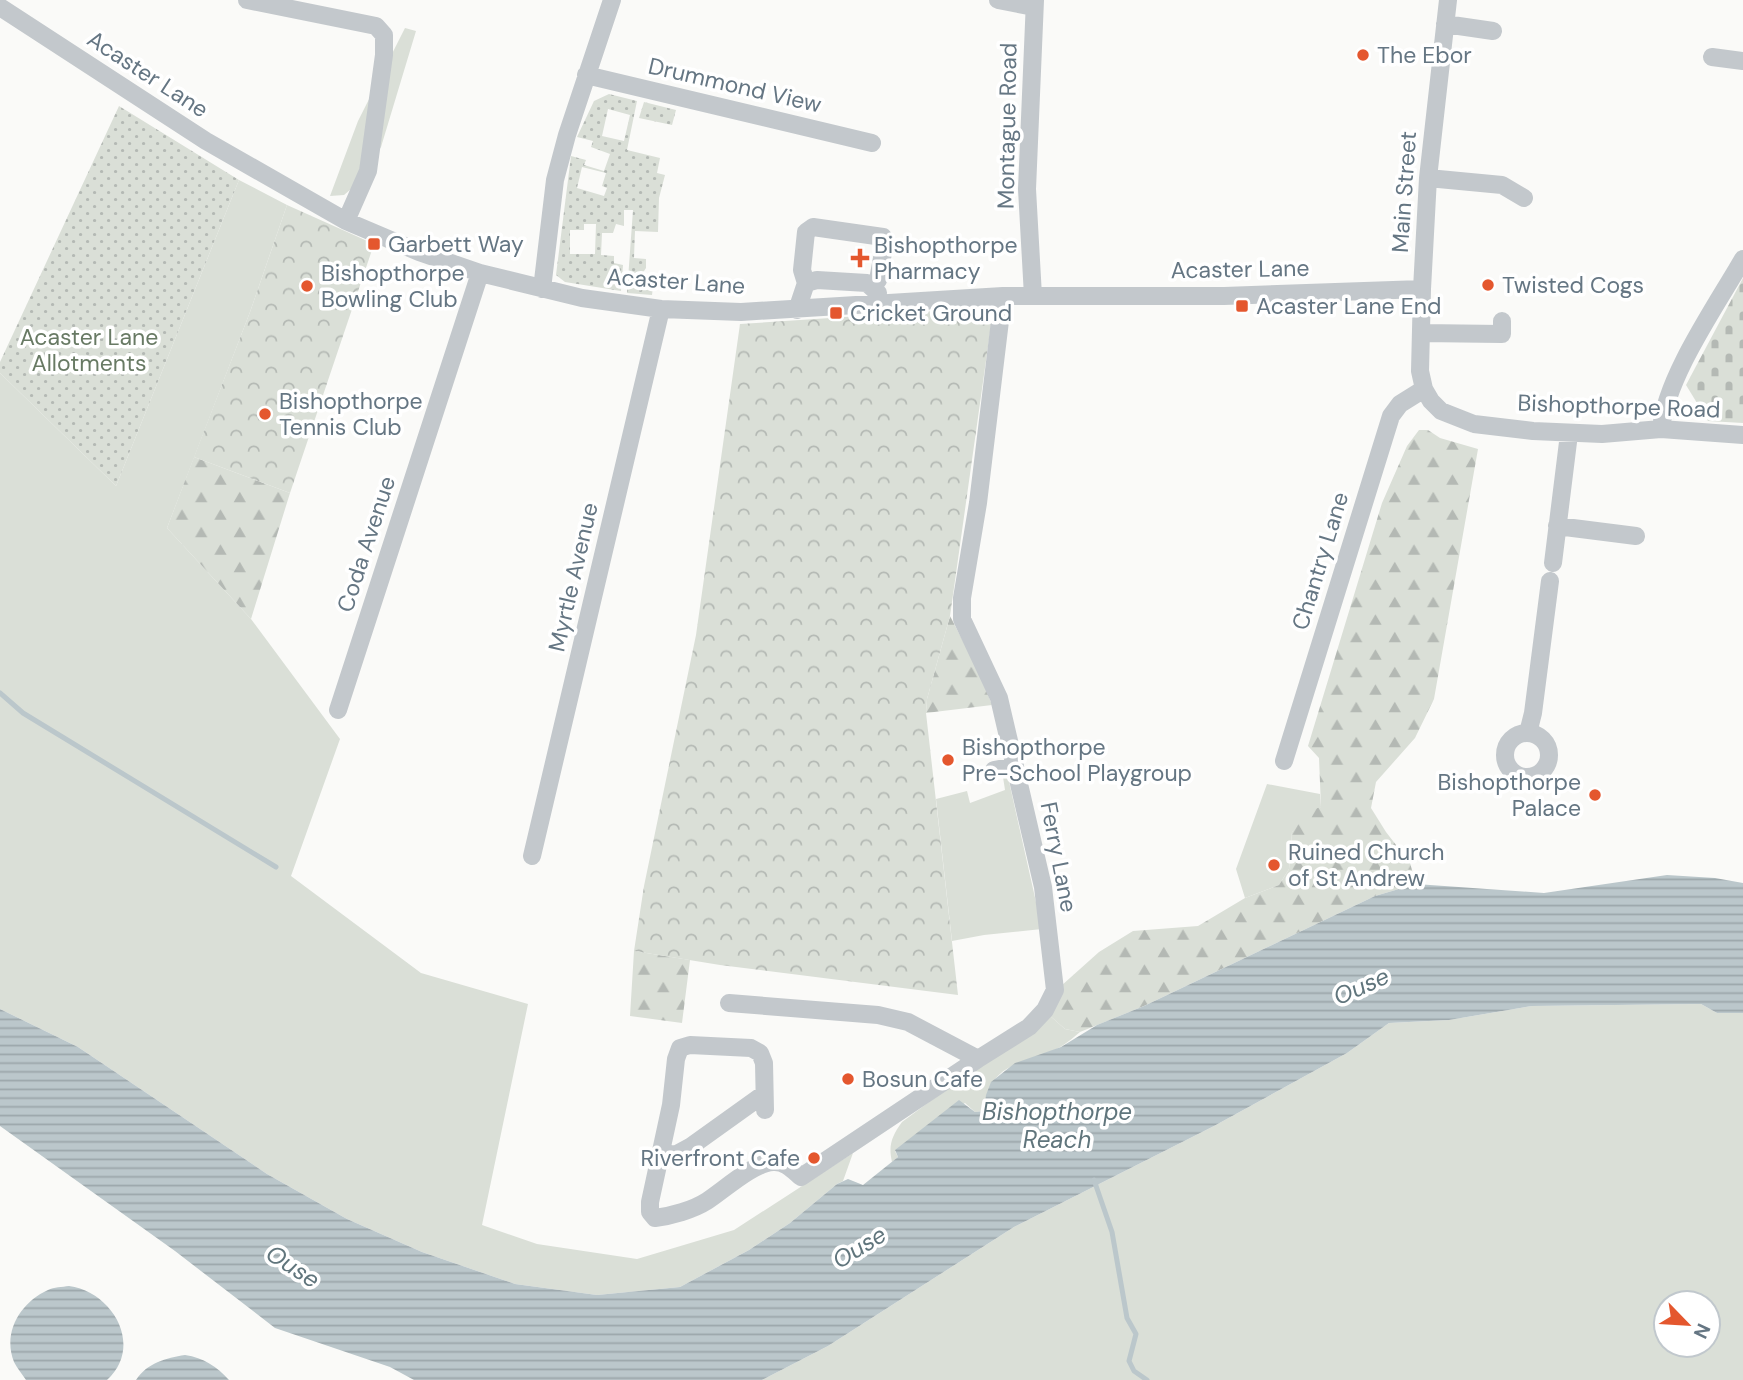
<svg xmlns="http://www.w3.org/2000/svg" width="1743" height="1380" font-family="'DM Sans',sans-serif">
<defs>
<pattern id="forest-firs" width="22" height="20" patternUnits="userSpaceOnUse" patternTransform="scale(1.75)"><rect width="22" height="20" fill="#dadfd7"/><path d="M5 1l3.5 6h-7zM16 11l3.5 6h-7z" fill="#b4b9b4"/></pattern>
<pattern id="cemetery-stones" width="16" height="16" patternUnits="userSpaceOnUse" patternTransform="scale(1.75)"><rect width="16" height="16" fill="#dadfd7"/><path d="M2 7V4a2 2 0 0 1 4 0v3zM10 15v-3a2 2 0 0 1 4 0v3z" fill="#b4b9b4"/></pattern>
<pattern id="park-crowns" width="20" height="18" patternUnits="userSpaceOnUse" patternTransform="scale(1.75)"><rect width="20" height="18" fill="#dadfd7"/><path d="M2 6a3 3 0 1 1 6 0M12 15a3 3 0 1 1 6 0" fill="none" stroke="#b4b9b4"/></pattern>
<pattern id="garden-dots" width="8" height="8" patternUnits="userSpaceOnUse" patternTransform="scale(1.75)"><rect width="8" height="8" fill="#dadfd7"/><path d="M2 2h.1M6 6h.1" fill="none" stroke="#b4b9b4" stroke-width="1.8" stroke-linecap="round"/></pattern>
<pattern id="water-rules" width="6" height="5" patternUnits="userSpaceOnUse" patternTransform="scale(1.75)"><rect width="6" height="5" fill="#bbc7cb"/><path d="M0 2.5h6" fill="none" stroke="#9ca6aa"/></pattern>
</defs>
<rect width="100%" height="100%" fill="#fafaf8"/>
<path fill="#dadfd7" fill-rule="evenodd" d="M405,28L416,31L381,147L351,189L344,195L330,196L358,121Z
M239,180L287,205L250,312L167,528L251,619L340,739L291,876L421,973L528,1004L482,1225L537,1244L637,1259L734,1230L853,1153L843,1181L837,1184L790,1223L749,1250L680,1287L597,1295L515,1284L422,1252L347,1219L267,1174L78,1047L0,1009V373L116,486Z
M1003,777H1008L1042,929L984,935L952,941L936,799L967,791L970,803L1005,790Z
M1267,784L1320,794L1321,807L1292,832L1289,869L1279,885L1245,898L1236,869Z
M1701,1004L1717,1013H1743V1380H762L828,1346L1014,1227L1214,1126L1347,1053L1389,1023L1449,1020L1532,1006ZM1666,1303H1708V1345H1666Z
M1048,1014L1065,1029L1080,1032C1074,1037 1068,1042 1062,1046C1027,1067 990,1057 984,1111L975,1112L965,1103L895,1151L898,1157L892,1162C888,1145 892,1136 902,1122Z"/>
<path fill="url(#forest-firs)" d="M1419,430H1428L1440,438L1478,449L1434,699L1415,738L1376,782L1371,808L1386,832L1410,863L1416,884L1375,896L1144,1006L1080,1032L1065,1029L1048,1014L1061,986L1099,952L1133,931L1198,926L1245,898L1279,885L1289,869L1292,832L1308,811L1321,807L1319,758L1308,746L1382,503L1407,446Z
M194,457L290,493L251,619L167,528Z
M950,616L980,674L992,705L926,713L927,699Z
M634,951L690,960L682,1023L630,1016Z"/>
<path fill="url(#cemetery-stones)" d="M1743,278V423L1708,421L1686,385Z"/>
<path fill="url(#park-crowns)" d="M287,205L374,244L290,493L194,457L250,312Z
M982,308L992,318L950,616L927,699L926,713L958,995L720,965L634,951L644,886L696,635L740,324Z"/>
<path fill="url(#garden-dots)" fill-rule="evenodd" d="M609,94L637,101L627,150L660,158L657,173L665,175L659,198L658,232L635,231L634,258L646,259V268L640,277L644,284L653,287L652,295L627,293L633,210H624V226L616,224L613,233H602L601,255L614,256V263L623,265L621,291L565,282L556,275L571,156L586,160L584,165L604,171L610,154L591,147L593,141L577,137L594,101ZM608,109L630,115L624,141L602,136ZM582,167L606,173L602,186L607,188L604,196L577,188ZM584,224H596L595,254H570V230H584Z
M644,102L676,110L672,125L639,118Z
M119,106L239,180L116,486L0,373V362Z"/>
<path fill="url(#water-rules)" d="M1667,875L1715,878L1743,883V1013H1717L1701,1004L1532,1006L1449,1020L1389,1023L1347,1053L1214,1126L1014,1227L828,1346L762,1380H414L390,1367L275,1328L175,1251L0,1126V1009L78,1047L267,1174L347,1219L422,1252L515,1284L597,1295L680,1287L749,1250L790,1223L837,1184L848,1179L863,1185L898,1157L895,1150L959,1100L975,1112L984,1111L986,1095L991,1082L1015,1063L1061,1047L1097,1025L1144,1006L1375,896L1416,884L1544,893Z
M69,1286C113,1292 144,1346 107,1380H26C22,1374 17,1368 14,1362C2,1332 21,1302 48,1290C54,1287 62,1287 69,1286Z
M185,1355C204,1358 216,1366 229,1380H136C147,1363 166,1358 185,1355Z"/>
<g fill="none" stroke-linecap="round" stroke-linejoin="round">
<path stroke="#bbc7cb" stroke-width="5" d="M0,693L23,713L276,867
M1094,1180L1112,1232L1127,1318L1136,1334L1129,1361L1134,1371L1147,1380"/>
<path stroke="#c3c8cc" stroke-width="18" d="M247,0L376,26L384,35V55L368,171L346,221
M998,0L1034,7
M1448,0L1428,178L1422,289L1420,371L1424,389L1431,401L1441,411L1474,424L1533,431L1602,434L1661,429L1743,435
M0,7L206,141L346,221L419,252L480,273L582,298L661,309L741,312L1003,296H1224L1422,289
M1445,24L1493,31
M1712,57L1743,61
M586,75L872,143
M1428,178L1502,185L1524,198
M806,283L802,270L806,232L813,227L883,237L885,242L878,280L873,286
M542,289L555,180L567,135L612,0
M1033,296L1027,189L1035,0
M797,310L806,283L817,280L867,283L878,293
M1421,333L1502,334V321
M1661,429C1666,377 1716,306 1743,259
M1557,526L1636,536
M1553,563L1569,434
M338,710L480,273
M1505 755a22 22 0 1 1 44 0a22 22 0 1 1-44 0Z
M1528,733L1533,713L1550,581
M1284,761L1391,416L1400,404L1424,389
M994,770L1015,766
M532,856L661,309
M729,1003L878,1015L908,1022L978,1059L1029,1027L1045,1010L1055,990L1043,887L999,698L962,619V598L978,503L1003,296
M765,1110L764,1063L760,1053L751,1048L690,1045L680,1048L676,1059L671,1105L650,1202V1212L655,1218C671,1216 693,1210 707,1201C724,1190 753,1163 773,1162C785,1161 793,1170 801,1177L978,1059
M661,1155L677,1154L690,1147L764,1094"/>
</g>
<g fill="#e4572e" stroke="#fff" stroke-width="2.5">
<circle cx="1363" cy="55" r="7"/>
<rect x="367" y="237" width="14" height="14" rx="3.5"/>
<path d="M856.5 247.5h7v7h7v7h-7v7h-7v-7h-7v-7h7z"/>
<circle cx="1488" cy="285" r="7"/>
<circle cx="307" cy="286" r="7"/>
<rect x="1235" y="299" width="14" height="14" rx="3.5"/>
<rect x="829" y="306" width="14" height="14" rx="3.5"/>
<circle cx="265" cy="414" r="7"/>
<circle cx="948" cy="760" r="7"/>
<circle cx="1595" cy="795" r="7"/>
<circle cx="1274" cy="865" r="7"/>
<circle cx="848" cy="1079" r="7"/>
<circle cx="814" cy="1158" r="7"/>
</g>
<g text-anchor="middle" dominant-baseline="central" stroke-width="7" stroke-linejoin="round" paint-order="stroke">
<g font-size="23" fill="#657683" stroke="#fff" text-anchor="start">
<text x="1377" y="55">The Ebor</text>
<text x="388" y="244">Garbett Way</text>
<text x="874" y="245">Bishopthorpe<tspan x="874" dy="26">Pharmacy</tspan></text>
<text x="321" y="273">Bishopthorpe<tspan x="321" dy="26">Bowling Club</tspan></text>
<text x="1502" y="285">Twisted Cogs</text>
<text x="1256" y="306">Acaster Lane End</text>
<text x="850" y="313">Cricket Ground</text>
<text x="279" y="401">Bishopthorpe<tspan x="279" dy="26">Tennis Club</tspan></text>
<text x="962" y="747">Bishopthorpe<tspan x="962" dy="26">Pre-School Playgroup</tspan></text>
<text x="1581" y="782" text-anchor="end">Bishopthorpe<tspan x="1581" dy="26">Palace</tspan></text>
<text x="1288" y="852">Ruined Church<tspan x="1288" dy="26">of St Andrew</tspan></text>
<text x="862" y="1079">Bosun Cafe</text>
<text x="800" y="1158" text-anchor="end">Riverfront Cafe</text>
</g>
<g font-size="23" fill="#657683" stroke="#fff">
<text transform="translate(148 74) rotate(33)">Acaster Lane</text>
<text transform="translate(735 85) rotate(13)">Drummond View</text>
<text transform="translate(1007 126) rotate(-89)">Montague Road</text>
<text transform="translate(1404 192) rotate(-86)">Main Street</text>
<text transform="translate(1240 269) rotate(-1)">Acaster Lane</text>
<text transform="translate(676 281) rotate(4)">Acaster Lane</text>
<text transform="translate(1619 406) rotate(2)">Bishopthorpe Road</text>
<text transform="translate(366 544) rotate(-72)">Coda Avenue</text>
<text transform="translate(1320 561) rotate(-73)">Chantry Lane</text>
<text transform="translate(573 577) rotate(-77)">Myrtle Avenue</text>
<text transform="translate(1059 857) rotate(79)">Ferry Lane</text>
</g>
<g font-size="23" fill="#687a64" stroke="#fff">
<text x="89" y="337">Acaster Lane<tspan x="89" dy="26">Allotments</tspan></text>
</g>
<g font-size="24" font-style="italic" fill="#60757c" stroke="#fff">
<text transform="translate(1361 986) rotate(-24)">Ouse</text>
<text x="1057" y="1111">Bishopthorpe<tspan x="1057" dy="28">Reach</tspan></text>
<text transform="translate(859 1247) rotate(-32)">Ouse</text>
<text transform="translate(293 1266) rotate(33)">Ouse</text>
</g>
</g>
<g transform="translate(1687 1324) rotate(115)"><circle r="33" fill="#ffffff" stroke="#c1c8cd" stroke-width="2"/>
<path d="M0-5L12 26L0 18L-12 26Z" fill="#e4572e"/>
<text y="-10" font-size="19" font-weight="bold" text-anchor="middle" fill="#657683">N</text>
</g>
</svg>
